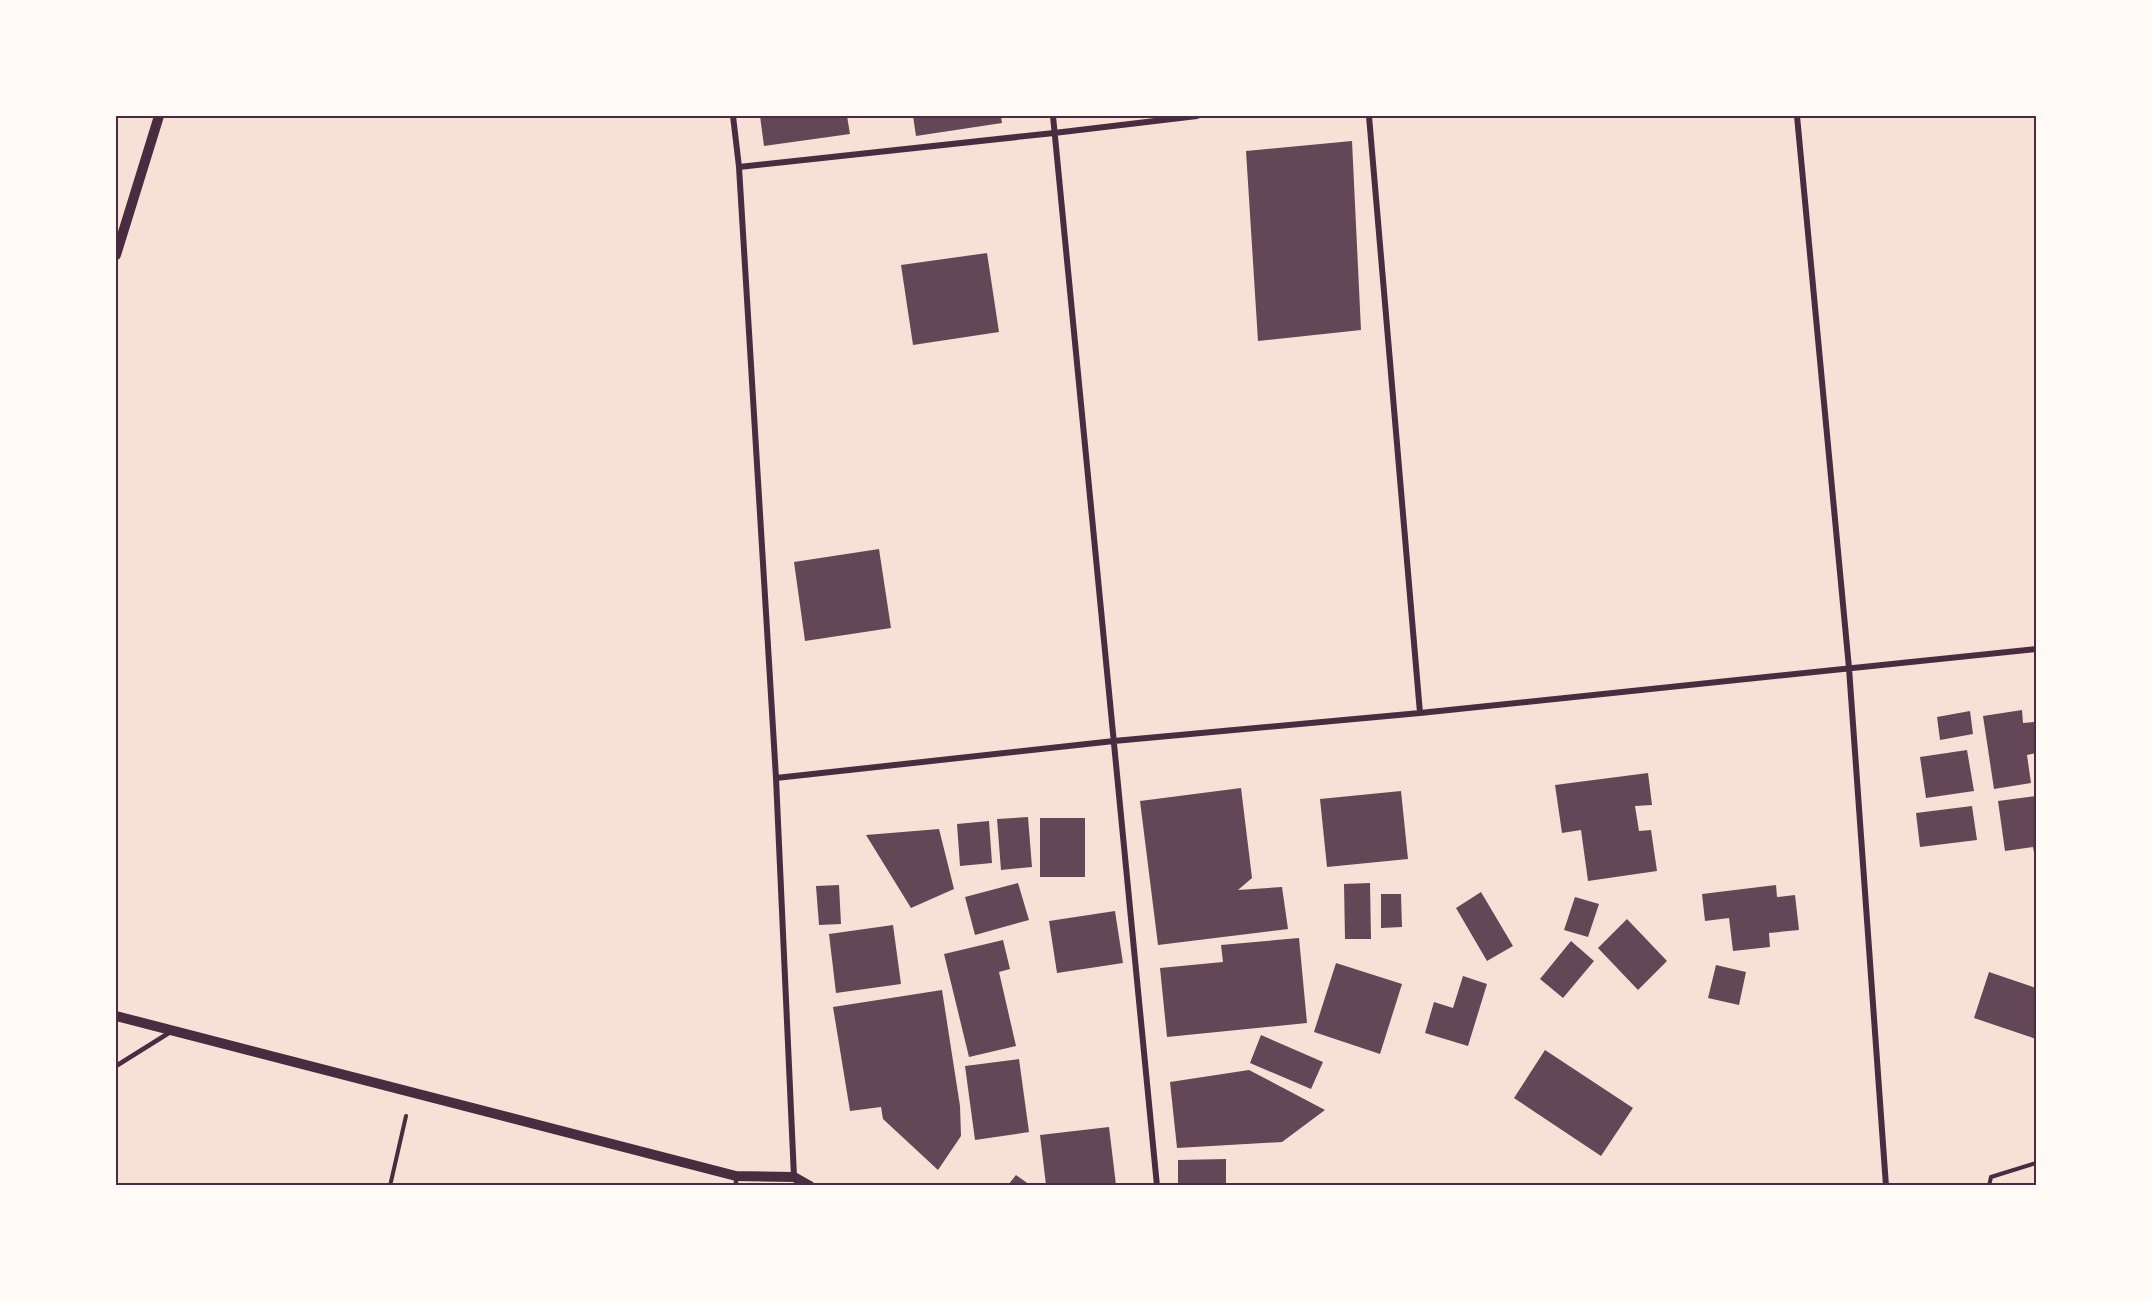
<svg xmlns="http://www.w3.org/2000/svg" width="2152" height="1301" font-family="Karla,sans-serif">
<rect width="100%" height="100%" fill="#f7e1d7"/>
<path fill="#644757" d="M760,116H847L850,134L764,146Z
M913,116H1001L1002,123L916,136Z
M1352,141L1361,330L1258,341L1246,151Z
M987,253L999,332L913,345L901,265Z
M879,549L891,628L805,641L794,562Z
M2022,710L2023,723L2035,722L2036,733V753L2027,755L2031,783L1994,789L1983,716Z
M1970,711L1973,734L1940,740L1937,717Z
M1967,750L1974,791L1926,798L1920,757Z
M1648,773L1652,805L1635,806L1639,831L1651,830L1657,871L1588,881L1581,830L1562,833L1555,785Z
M1241,788L1252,878L1238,890L1282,887L1288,929L1158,945L1140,801Z
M1401,791L1408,859L1327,867L1320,799Z
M2036,796V857L2035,858L2033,847L2005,851L1998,801Z
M1972,806L1977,840L1920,847L1916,813Z
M1028,817L1032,867L1001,870L997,819Z
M1040,818H1085V877H1040Z
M989,821L992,863L960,866L957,824Z
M939,829L954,889L911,908L866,835Z
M1018,883L1029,920L975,935L965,897Z
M1370,883L1371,939H1345L1344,884Z
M839,885L841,924L819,925L816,886Z
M1776,885L1777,897L1795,895L1799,930L1769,933L1770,947L1733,951L1729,918L1705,921L1702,894Z
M1481,892L1513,946L1487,961L1456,908Z
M1381,894H1401L1402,927L1381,928Z
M1575,897L1599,904L1588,937L1564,930Z
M1115,911L1123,963L1057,973L1049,921Z
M1627,919L1667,961L1638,990L1598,948Z
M893,925L901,984L836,993L829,934Z
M1299,938L1307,1023L1167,1037L1160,968L1223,962L1221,945Z
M1003,940L1010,969L999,972L1016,1046L969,1057L944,954Z
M1571,941L1594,961L1563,998L1540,979Z
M1336,963L1402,984L1380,1054L1314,1032Z
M1716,965L1746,972L1739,1005L1708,998Z
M1989,972L2036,988V1039L1974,1018Z
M1463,976L1487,984L1468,1046L1425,1033L1434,1002L1453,1008Z
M942,990L960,1106L961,1136L938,1170L883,1119L881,1107L850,1111L833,1007Z
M1261,1035L1323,1062L1311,1089L1250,1063Z
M1545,1050L1633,1108L1601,1156L1514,1098Z
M1019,1059L1029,1132L975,1140L965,1066Z
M1249,1070L1325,1110L1282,1142L1177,1148L1170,1082Z
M1109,1127L1116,1185H1046L1040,1135Z
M1226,1159V1185H1178V1160Z
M1016,1175L1030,1185H1008Z"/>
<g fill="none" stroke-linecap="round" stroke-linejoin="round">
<path stroke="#4a2c40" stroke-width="4" d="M390,1186L406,1116
M1989,1186L1991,1177L2036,1163"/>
<path stroke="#4a2c40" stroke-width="4.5" d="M116,1066L172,1031
M736,1176V1186"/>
<path stroke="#4a2c40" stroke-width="6" d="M733,116L739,167L776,778L794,1177
M1053,116L1157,1186
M1369,116L1420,713
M1797,116L1849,668L1886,1186
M739,167L1054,133L1197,116
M776,778L1114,741L1420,713L2036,649"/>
<path stroke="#4a2c40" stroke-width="10" d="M116,255L159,116
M116,1016L736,1176L794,1177L810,1186"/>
</g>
<rect width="2152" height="1301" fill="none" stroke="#fffaf5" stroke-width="234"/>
<rect x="117" y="117" width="1918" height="1067" fill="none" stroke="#4a2c40" stroke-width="2"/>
</svg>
